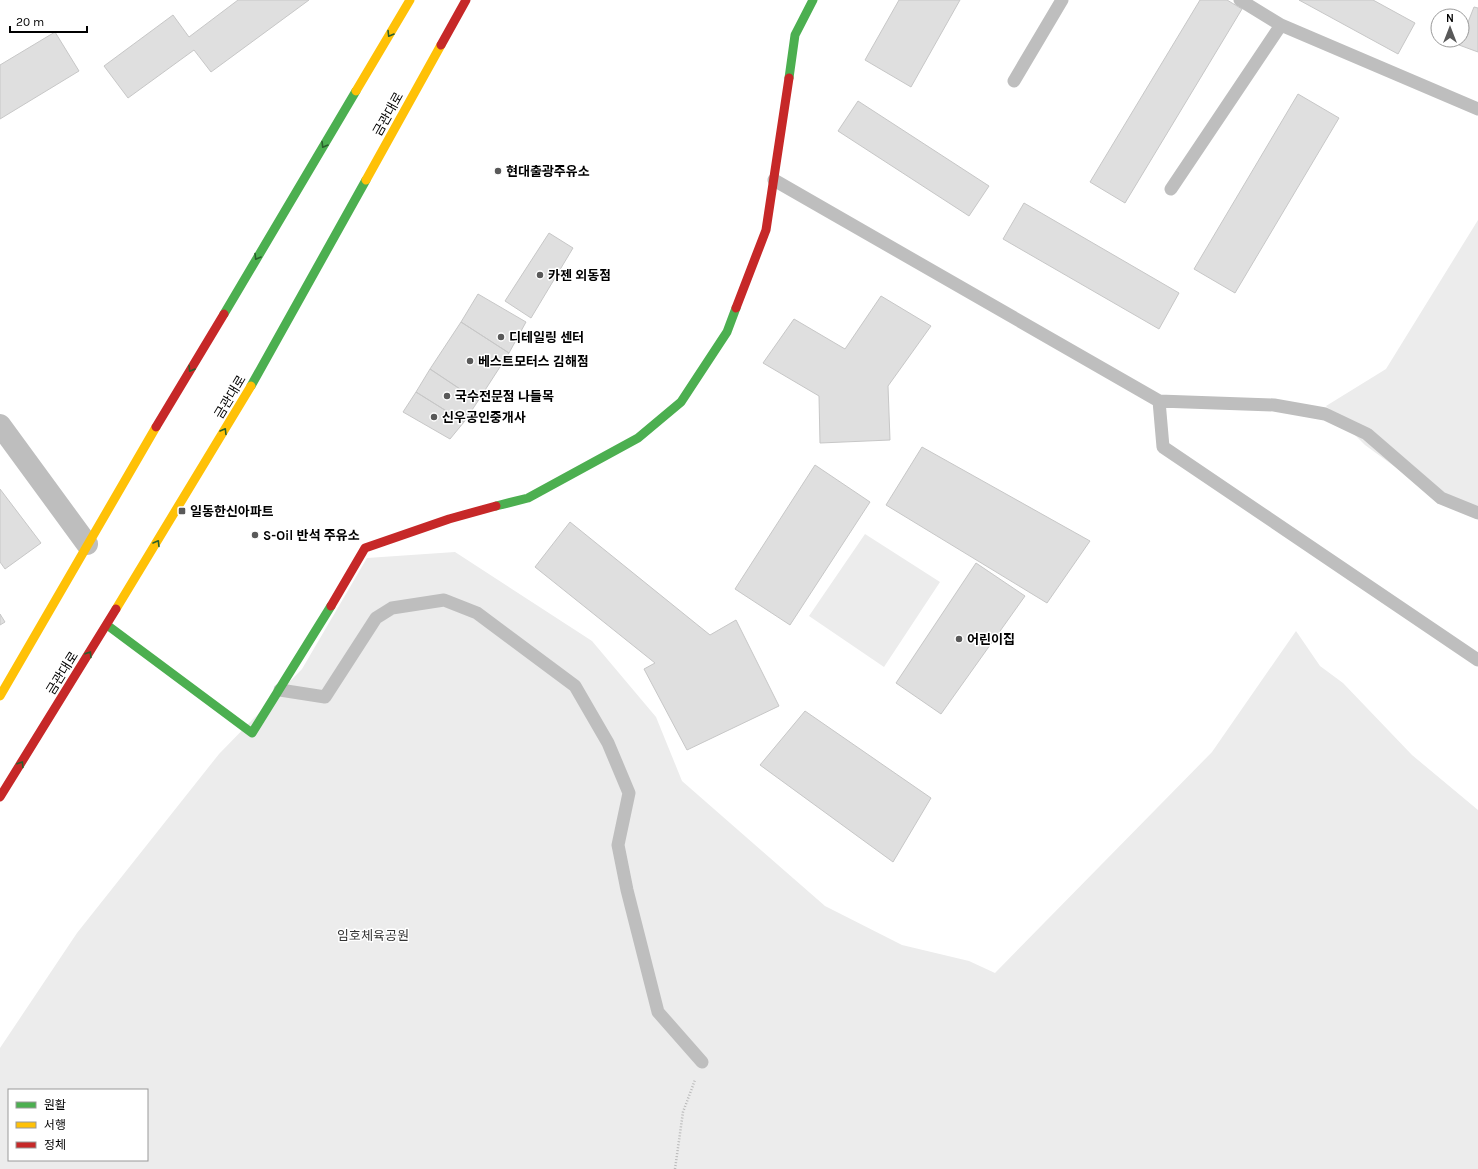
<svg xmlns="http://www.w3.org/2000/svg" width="1478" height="1169" font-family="Karla,'Noto Sans KR',sans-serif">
<rect width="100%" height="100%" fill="#fff"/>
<path fill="#ececec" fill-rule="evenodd" d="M1478,220V511L1435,496L1365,445L1326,406L1386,369Z
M865,534L940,582L884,667L809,616Z
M455,552L592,641L656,717L682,781L825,906L902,945L969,961L995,973L1212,752L1296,631L1320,666L1343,683L1412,755L1478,810V1169H0V1048L77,933L219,754L302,669L367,558ZM9,1090H147V1160H9Z"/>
<path fill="#dfdfdf" stroke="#c7c7c7" d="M238,0H309L211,72L194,50L128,98L104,66L173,15L189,37Z
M899,0H960L911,87L865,60Z
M1200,0H1227L1242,9L1125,203L1090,182Z
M1299,0H1373L1415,23L1398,54Z
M1474,7L1478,8V52L1459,45Z
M55,32L79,71L0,119V65Z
M1298,94L1339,118L1235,293L1194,269Z
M858,101L989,186L969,216L838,131Z
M1024,203L1179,293L1159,329L1003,239Z
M549,233L573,248L531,318L505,301Z
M478,294L526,322L509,353L461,322Z
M881,296L931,326L888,386L890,440L820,443L819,396L763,363L794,319L845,349Z
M461,322L509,353L478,401L430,369Z
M430,369L478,401L464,422L416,392Z
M416,392L464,422L450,439L403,412Z
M922,447L1090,541L1047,603L886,505Z
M815,465L870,502L790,625L735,589Z
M0,489L41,543L5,569L0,562Z
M570,522L710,635L736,620L779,706L687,750L644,669L655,663L535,567Z
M976,563L1025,596L941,714L896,683Z
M0,614L5,622L0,625Z
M805,711L931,798L893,862L760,765Z"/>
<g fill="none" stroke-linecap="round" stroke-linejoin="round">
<path stroke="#b9b9b9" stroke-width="2.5" stroke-dasharray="1 2" stroke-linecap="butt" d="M675,1169L683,1112L695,1080"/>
<path stroke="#bebebe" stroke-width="13" d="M1240,0L1281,25
M1014,81L1062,0
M774,180L1159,401L1274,405L1325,414L1367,434L1441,498L1478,513
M1171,189L1281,25L1478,109
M1159,401L1163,447L1478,660
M280,690L325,697L376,618L392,608L444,600L477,613L575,686L608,743L629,793L618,845L627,890L658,1012L702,1062"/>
<path stroke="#bebebe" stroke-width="22" d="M0,425L87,544"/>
<path stroke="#4caf50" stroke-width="9" d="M789,78L795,35L813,0
M224,314L356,91
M251,386L366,180
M496,506L528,498L638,438L681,402L727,332L736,308
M107,625L252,733L331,606"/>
<path stroke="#ffc107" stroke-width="9" d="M356,91L410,0
M366,180L441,45
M116,609L251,386
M0,696L156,427"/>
<path stroke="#c62828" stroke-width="9" d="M441,45L466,0
M736,308L766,230L789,78
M156,427L224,314
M331,606L365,548L449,519L496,506
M0,797L116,609"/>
</g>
<defs><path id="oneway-chevron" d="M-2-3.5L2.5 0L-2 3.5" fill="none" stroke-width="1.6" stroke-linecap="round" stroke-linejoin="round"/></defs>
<g stroke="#2a602c">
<use href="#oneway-chevron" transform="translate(390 34) rotate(121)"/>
<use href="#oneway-chevron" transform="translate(324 145) rotate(121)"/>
<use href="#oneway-chevron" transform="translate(257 257) rotate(121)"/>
<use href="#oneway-chevron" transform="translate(191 369) rotate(121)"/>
<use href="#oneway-chevron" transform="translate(224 431) rotate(-59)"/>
<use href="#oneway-chevron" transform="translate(157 543) rotate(-59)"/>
<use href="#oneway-chevron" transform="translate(89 654) rotate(-58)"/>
<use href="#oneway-chevron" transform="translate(21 764) rotate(-58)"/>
</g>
<g fill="#595959" stroke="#fff" stroke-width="1.5">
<circle cx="498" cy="171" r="4"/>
<circle cx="540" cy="275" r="4"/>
<circle cx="501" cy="337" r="4"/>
<circle cx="470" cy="361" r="4"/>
<circle cx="447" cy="396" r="4"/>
<circle cx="434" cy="417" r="4"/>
<rect x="178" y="507" width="8" height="8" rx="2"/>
<circle cx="255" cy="535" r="4"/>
<circle cx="959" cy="639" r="4"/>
</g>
<g text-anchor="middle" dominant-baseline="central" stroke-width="3" stroke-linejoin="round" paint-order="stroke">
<g font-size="13" fill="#000" stroke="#fff">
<text transform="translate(388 114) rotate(-61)">금관대로</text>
<text transform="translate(230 397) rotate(-59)">금관대로</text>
<text transform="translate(62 673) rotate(-58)">금관대로</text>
</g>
<g font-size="13" font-weight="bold" fill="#000" stroke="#fff" text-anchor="start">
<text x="506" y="171">현대출광주유소</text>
<text x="548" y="275">카젠 외동점</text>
<text x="509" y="337">디테일링 센터</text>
<text x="478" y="361">베스트모터스 김해점</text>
<text x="455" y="396">국수전문점 나들목</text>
<text x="442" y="417">신우공인중개사</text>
<text x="190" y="511">일동한신아파트</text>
<text x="263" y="535">S-Oil 반석 주유소</text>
<text x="967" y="639">어린이집</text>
</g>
<g font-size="13" fill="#333" stroke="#fff">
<text x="373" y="935">임호체육공원</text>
</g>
</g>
<rect x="8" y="1089" width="140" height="72" fill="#ffffff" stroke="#999999"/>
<rect x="16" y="1102" width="20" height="6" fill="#4caf50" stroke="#999999"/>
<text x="44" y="1109" font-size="12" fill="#000000">원활</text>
<rect x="16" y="1122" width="20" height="6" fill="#ffc107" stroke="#999999"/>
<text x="44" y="1129" font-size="12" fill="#000000">서행</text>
<rect x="16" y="1142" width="20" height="6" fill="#c62828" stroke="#999999"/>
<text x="44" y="1149" font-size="12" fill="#000000">정체</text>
<g transform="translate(1450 28)"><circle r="19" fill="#ffffff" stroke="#999999"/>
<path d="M0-3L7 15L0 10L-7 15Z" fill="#595959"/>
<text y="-6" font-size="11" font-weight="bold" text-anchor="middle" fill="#000000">N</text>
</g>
<path d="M10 26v6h77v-6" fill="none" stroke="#000000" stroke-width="2"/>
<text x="16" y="26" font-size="12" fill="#000000" stroke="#ffffff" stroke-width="3" paint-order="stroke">20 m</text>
</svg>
